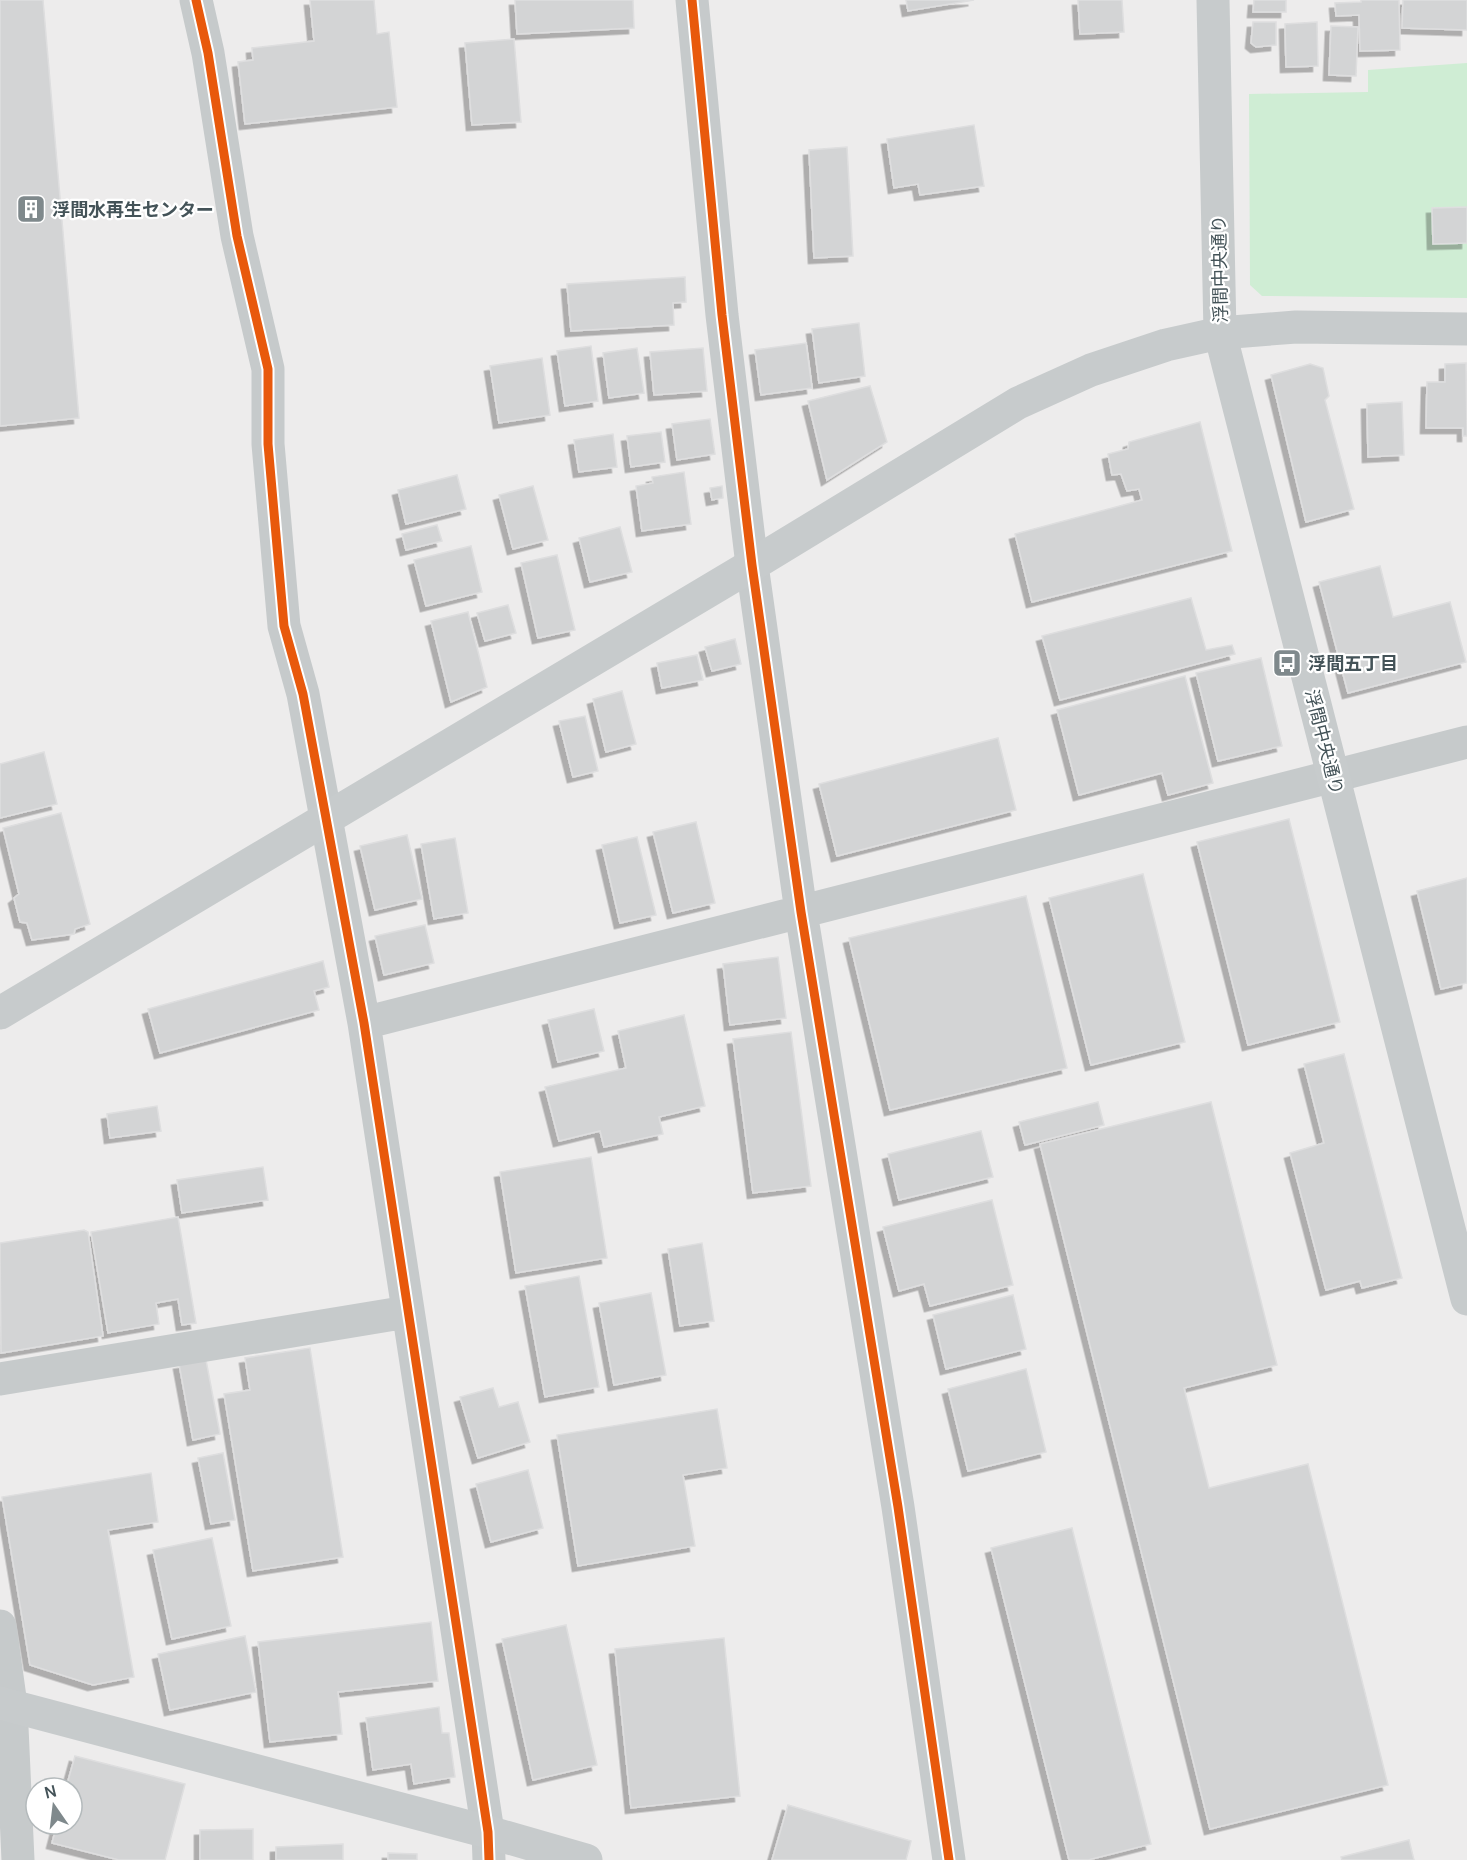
<svg xmlns="http://www.w3.org/2000/svg" width="1467" height="1860" font-family="Manrope,'Noto Sans JP',sans-serif">
<defs>
<filter id="shadow"><feDropShadow dx="-5.5" dy="5.5" stdDeviation="0" flood-color="#0004"/></filter>
</defs>
<rect width="100%" height="100%" fill="#edecec"/>
<path fill="#cfedd4" d="M1467,63V298L1262,296L1250,285L1249,94L1368,92V70Z"/>
<path fill="#d3d4d5" stroke="#dededf" stroke-width="1.5" filter="url(#shadow)" d="M0,0H43L79,418L0,426Z
M310,0H374L377,34L389,32L397,107L245,124L238,62L253,60L252,48L314,41Z
M515,0H633L634,28L517,34Z
M906,0H974L908,11Z
M1078,0H1122L1124,32L1080,34Z
M1254,0H1286V12H1253Z
M1361,0H1399L1400,50L1360,51L1359,15L1336,16L1335,3L1361,2Z
M1403,0H1467V30L1402,28Z
M1253,22H1276V45L1256,47L1251,43Z
M1317,22L1318,66L1286,67L1285,24Z
M1331,26L1358,27L1356,76L1329,75Z
M514,39L521,122L472,125L465,43Z
M974,125L984,186L920,195L918,184L894,188L887,139Z
M847,147L853,256L814,258L809,150Z
M1467,207V243L1433,244L1432,208Z
M685,277L686,302L673,303L674,325L571,331L567,284Z
M859,323L865,376L819,383L812,329Z
M806,343L812,388L761,395L755,350Z
M591,346L598,401L565,406L557,351Z
M637,348L644,393L609,398L603,353Z
M703,348L707,391L654,395L650,352Z
M542,358L550,415L499,423L490,366Z
M1466,363L1467,436H1463V428H1426L1427,382H1445V364Z
M1310,364L1323,368L1329,396L1325,400L1354,509L1306,522L1271,375Z
M870,386L887,442L827,480L808,401Z
M1402,402L1404,455L1368,457L1367,404Z
M710,419L715,454L677,460L672,424Z
M1200,422L1232,551L1032,602L1015,534L1142,500L1139,489L1127,491L1121,474L1112,475L1108,454L1128,449L1129,442Z
M661,432L665,462L631,467L627,436Z
M613,434L617,467L579,472L574,440Z
M684,472L691,524L642,531L636,486L653,483L652,477Z
M457,475L466,509L406,524L398,490Z
M533,486L548,540L513,549L499,495Z
M722,486L723,498L712,500L710,488Z
M437,525L442,541L406,550L402,534Z
M620,527L632,572L590,582L579,538Z
M471,546L482,592L426,606L414,560Z
M557,555L575,630L538,638L521,563Z
M1380,566L1393,617L1450,602L1466,662L1348,693L1319,582Z
M1191,598L1206,650L1232,645L1235,654L1060,700L1042,636Z
M508,605L516,633L485,641L477,613Z
M468,612L487,687L451,702L431,621Z
M735,639L741,664L712,671L705,647Z
M697,655L703,680L662,688L657,663Z
M1261,658L1282,746L1218,761L1196,673Z
M1185,676L1213,783L1168,795L1162,773L1079,795L1057,710Z
M622,691L636,744L606,752L593,699Z
M585,716L598,771L573,777L559,721Z
M998,738L1016,810L837,856L819,784Z
M44,752L57,804L0,818V764Z
M61,813L90,924L75,929L74,934L32,940L27,923L20,922L14,898L19,894L3,828Z
M1289,819L1340,1022L1248,1045L1197,842Z
M696,822L715,903L673,913L653,832Z
M407,835L422,899L375,910L360,846Z
M637,837L656,915L620,923L602,845Z
M455,838L468,913L434,919L421,844Z
M1143,874L1185,1042L1091,1065L1049,898Z
M1467,878V983L1441,989L1417,891Z
M1026,896L1067,1068L890,1110L849,938Z
M425,925L434,963L384,975L375,936Z
M778,957L786,1018L730,1025L723,964Z
M323,961L329,987L314,991L319,1010L160,1053L148,1009Z
M594,1009L604,1051L558,1062L548,1020Z
M684,1015L705,1106L659,1117L663,1134L604,1147L600,1131L559,1141L545,1087L626,1068L618,1031Z
M791,1032L811,1186L753,1193L733,1039Z
M1344,1054L1402,1278L1362,1288L1360,1281L1326,1290L1290,1153L1324,1143L1304,1064Z
M1098,1102L1104,1125L1025,1145L1019,1122Z
M1211,1102L1277,1365L1184,1388L1209,1488L1308,1464L1388,1785L1210,1829L1040,1144Z
M157,1106L161,1131L110,1138L107,1114Z
M981,1131L993,1177L899,1200L888,1154Z
M591,1157L607,1258L516,1273L500,1172Z
M263,1167L268,1200L182,1213L177,1180Z
M992,1200L1013,1285L930,1306L924,1284L899,1291L883,1227Z
M178,1217L196,1323L182,1325L178,1299L156,1303L159,1324L108,1333L91,1232Z
M84,1230L88,1232L103,1336L1,1353L0,1243Z
M702,1243L714,1321L680,1326L668,1249Z
M579,1276L599,1387L545,1397L525,1286Z
M651,1293L666,1375L614,1385L599,1303Z
M1013,1295L1026,1349L946,1369L933,1315Z
M310,1348L343,1557L253,1571L224,1394L250,1390L245,1358Z
M206,1360L220,1434L193,1440L179,1364Z
M1026,1369L1046,1452L968,1471L948,1389Z
M493,1388L499,1407L518,1402L530,1442L478,1458L460,1397Z
M717,1409L727,1468L683,1475L695,1546L578,1566L557,1435Z
M223,1453L235,1520L211,1524L198,1458Z
M528,1470L543,1528L491,1542L476,1484Z
M151,1473L158,1522L108,1530L134,1677L93,1685L30,1665L2,1497Z
M1072,1528L1151,1844L1088,1860H1069L991,1548Z
M212,1538L231,1626L172,1639L153,1550Z
M431,1622L438,1681L338,1692L342,1734L270,1742L258,1642Z
M566,1625L597,1765L533,1780L502,1639Z
M245,1636L256,1692L170,1710L158,1654Z
M724,1638L740,1796L631,1808L615,1649Z
M439,1707L442,1733H449L455,1777L414,1784L411,1764L373,1770L366,1718Z
M75,1756L185,1784L165,1860H119L52,1843L57,1824H72V1788H66Z
M788,1805L911,1841L906,1860H772Z
M253,1829V1860H200V1830Z
M1409,1840L1414,1860H1342L1341,1857Z
M343,1844V1860H276V1847Z
M388,1853L417,1854V1860H388Z"/>
<g fill="none" stroke-linecap="round" stroke-linejoin="round">
<path stroke="#c6cacb" stroke-width="33" d="M196,0L208,53L237,236L268,369V444L284,626L303,694L364,1023L488,1832L489,1860
M692,0L722,315L752,565L801,912L898,1507L949,1860
M364,1023L1467,742
M0,1379L407,1312
M0,1626L11,1705L18,1860"/>
<path stroke="#c7cbcc" stroke-width="33" d="M1213,0L1220,333L1467,1299
M0,1013L752,565L1018,403L1091,370L1166,345L1220,333L1296,327L1467,329
M0,1703L488,1832L586,1860"/>
<g stroke="#fff" stroke-width="13">
<path id="cycleway" d="M196,0L208,53L237,236L268,369V444L284,626L303,694L364,1023L488,1832L489,1860
M692,0L722,315L752,565L801,912L898,1507L949,1860"/>
</g>
<use href="#cycleway" stroke="#e8590c" stroke-width="9"/>
</g>
<defs>
<g id="building-square" transform="scale(1.5)"><rect x="-9" y="-9" width="18" height="18" rx="4" fill="#7f898c" stroke="#fff"/><path d="M-4-6H4V6H1V3H-1V6H-4ZM-2.5-4.3h1.7v1.8h-1.7ZM.8-4.3h1.7v1.8H.8ZM-2.5-1h1.7V.8h-1.7ZM.8-1h1.7V.8H.8Z" fill="#fff"/></g>
<g id="bus-square" transform="scale(1.5)"><rect x="-9" y="-9" width="18" height="18" rx="4" fill="#7f898c" stroke="#fff"/><path d="M-5-6H5V4H4V6H2V4H-2V6H-4V4H-5ZM-3.5-4V0h7V-4ZM-3.5 1.2v1.5H-2V1.2ZM2 1.2v1.5H3.5V1.2Z" fill="#fff"/></g>
</defs>
<g fill-rule="evenodd">
<use href="#building-square" x="31" y="209"/>
<use href="#bus-square" x="1287" y="663"/>
</g>
<g text-anchor="middle" dominant-baseline="central" stroke-width="4.5" stroke-linejoin="round" paint-order="stroke">
<g font-size="18" font-weight="bold" fill="#445358" stroke="#fff" text-anchor="start">
<text x="52" y="209">浮間水再生センター</text>
<text x="1308" y="663">浮間五丁目</text>
</g>
<g font-size="18" fill="#445358" stroke="#fff">
<text transform="translate(1219 269) rotate(-91)">浮間中央通り</text>
<text transform="translate(1325 742) rotate(76)">浮間中央通り</text>
</g>
</g>
<g transform="translate(54 1806) rotate(346)"><circle r="28" fill="#ffffff" stroke="#b4babc" stroke-width="1.5"/>
<path d="M0-4.5L10 22L0 15L-10 22Z" fill="#7f898c"/>
<text y="-9" font-size="16" font-weight="bold" text-anchor="middle" fill="#445358">N</text>
</g>
</svg>
